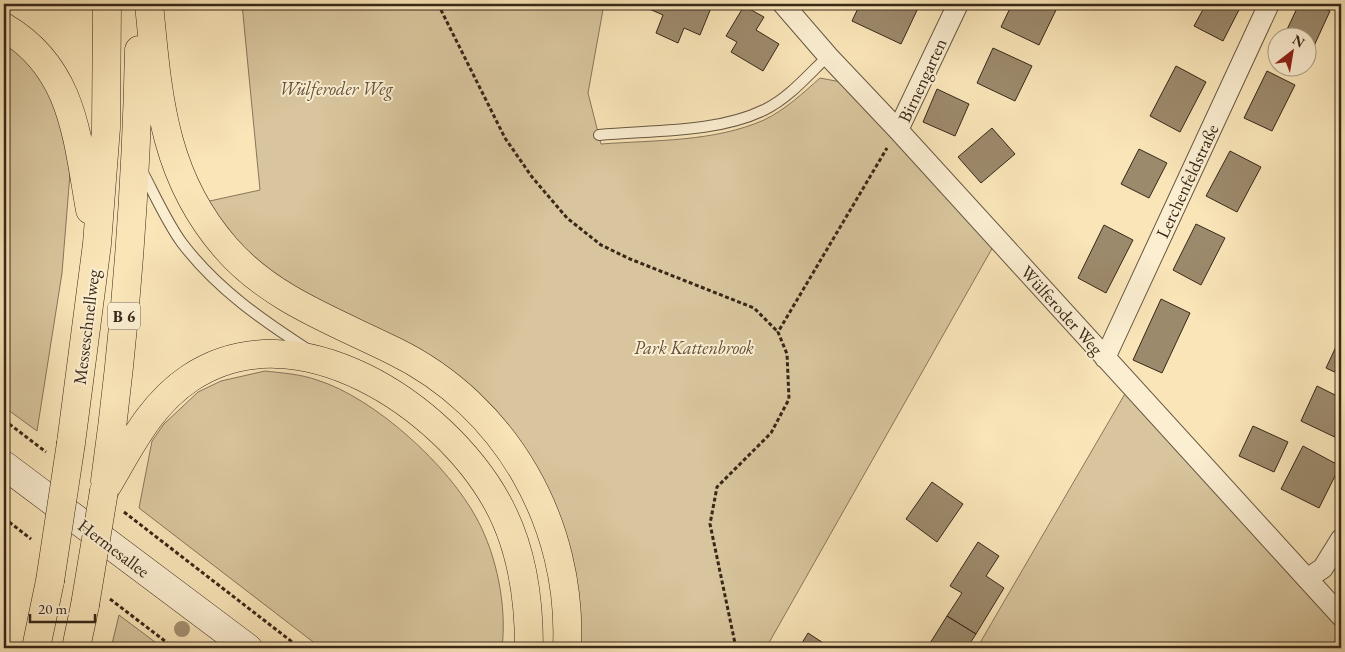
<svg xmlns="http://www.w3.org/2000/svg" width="1345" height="652" font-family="'EB Garamond',serif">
<rect width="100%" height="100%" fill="#f9e5b8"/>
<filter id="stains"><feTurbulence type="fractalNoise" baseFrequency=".004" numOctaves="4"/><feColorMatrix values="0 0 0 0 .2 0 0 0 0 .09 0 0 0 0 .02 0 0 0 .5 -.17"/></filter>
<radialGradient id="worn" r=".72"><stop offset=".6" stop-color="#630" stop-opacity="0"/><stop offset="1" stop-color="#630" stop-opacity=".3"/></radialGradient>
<path fill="#d8c59d" stroke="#88765b" d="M242,4H604L588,93L601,144C655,140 714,142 764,120C785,110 803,93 820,78L841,82L994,245L766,648H567L562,569L489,423L305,308L196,204L260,190Z
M4,40L19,52L52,91L71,161L62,273L37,431L4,407Z
M265,371C282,373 300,374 317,380C375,398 449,466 477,519C497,556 507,607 502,648H321L139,508L152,441L164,424L198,392L221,381Z
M1126,392L1341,625V648H977Z
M119,615L163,648H111Z"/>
<path fill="#9c8a6c" stroke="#382819" d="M648,4H702L711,8L700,35L684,28L678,43L656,33L663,15L647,8Z
M860,4H920L901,44L852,21Z
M1012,4H1043L1056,10L1039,45L1001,27Z
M1206,4H1242L1223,41L1194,26Z
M1299,4H1315L1330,11L1308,59V38H1283Z
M744,6L764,17L756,30L779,44L763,71L731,52L737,42L726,36Z
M993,48L1032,66L1015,101L977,83Z
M1176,66L1206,82L1180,132L1150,116Z
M1267,71L1295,85L1272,131L1244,118Z
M937,89L969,104L955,136L923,122Z
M992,128L1015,154L981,183L958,157Z
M1139,149L1167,163L1149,198L1121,184Z
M1230,151L1261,167L1237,212L1206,196Z
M1196,224L1225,238L1201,285L1173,270Z
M1104,225L1133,240L1106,293L1078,278Z
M1161,299L1190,313L1162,373L1133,360Z
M1341,336V375L1326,368Z
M1317,386L1341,398V440L1301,421Z
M1253,426L1288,442L1274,472L1239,456Z
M1303,446L1340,466L1319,508L1281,489Z
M932,482L963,504L937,542L906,519Z
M978,542L999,556L986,576L1004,588L976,634L947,616L962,593L950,586Z
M947,616L976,634L967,648H927Z
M808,633L831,648H799Z"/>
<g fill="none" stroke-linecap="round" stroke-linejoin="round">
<g stroke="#685741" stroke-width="12">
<path id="lane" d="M599,135C652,130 717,133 764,110C789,98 808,75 828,56
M141,169C154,193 166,221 182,243C217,289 262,320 310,351"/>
</g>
<g stroke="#685741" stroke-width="22">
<path id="street" d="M783,4L828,56L898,130L1341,616
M898,130L958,4
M1105,358L1269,4
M1307,579L1323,568L1341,539"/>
</g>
<g stroke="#382819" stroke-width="29">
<path id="secondary" d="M4,465L248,648"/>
</g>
<g stroke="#382819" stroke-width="29">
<path id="highway" d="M149,4C158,94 162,175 226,248C270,299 336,322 394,351C507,406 573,525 567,648
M4,27C74,68 77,138 90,210
M71,443L97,244L106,128L107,4
M105,481C125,337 136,195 139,50
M104,491C129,450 148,406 190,378C297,307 444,406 497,502C522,547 529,597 529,648
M36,648L50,581
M76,648L85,605"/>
</g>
<path stroke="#382819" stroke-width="3" stroke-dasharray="4 2.5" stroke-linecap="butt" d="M438,4L505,138L532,177L567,218L601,245L630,259L754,308L778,332
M4,420L46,452
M124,512L300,648
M4,518L31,539
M110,599L174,648
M736,648L710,524L717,487L771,433L789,399L787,354L778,332L887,148"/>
<use href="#lane" stroke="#fbeed1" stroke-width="10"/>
<use href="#street" stroke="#fbeed1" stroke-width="20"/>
<use href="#secondary" stroke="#fbeed1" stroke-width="28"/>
<use href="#highway" stroke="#f9e5b8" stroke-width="28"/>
<g stroke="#382819" stroke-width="29" stroke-linecap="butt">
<path id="highway-bridge" d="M50,581L71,443
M85,605L104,491"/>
</g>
<use href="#highway-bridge" stroke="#f9e5b8" stroke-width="28"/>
</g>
<circle fill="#a59273" cx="182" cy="629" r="8"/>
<g text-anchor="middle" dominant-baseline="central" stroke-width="4" stroke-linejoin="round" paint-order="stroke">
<rect fill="#fbeed1" stroke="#726350" stroke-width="1" x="108" y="302.5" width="32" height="27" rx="4"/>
<g font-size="16" font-weight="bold" fill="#382819">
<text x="124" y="316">B 6</text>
</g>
<g font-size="18" fill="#382819" stroke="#fbeed1">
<text transform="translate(922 80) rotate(-65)">Birnengarten</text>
<text transform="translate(1187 181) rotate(-65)">Lerchenfeldstraße</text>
<text transform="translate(1062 310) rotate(48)">Wülferoder Weg</text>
<text transform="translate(86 327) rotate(-83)">Messeschnellweg</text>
<text transform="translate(114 548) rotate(37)">Hermesallee</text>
</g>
<g font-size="18" font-style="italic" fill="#604f3a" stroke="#fbeed1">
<text x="336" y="88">Wülferoder Weg</text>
<text x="694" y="347">Park Kattenbrook</text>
</g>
</g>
<rect width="1345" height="652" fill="none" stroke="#f9e5b8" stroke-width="20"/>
<rect x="5" y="5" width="1335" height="642" fill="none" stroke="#382819" stroke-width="2.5"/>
<rect x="10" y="10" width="1325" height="632" fill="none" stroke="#382819"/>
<g transform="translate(1292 52) rotate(31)"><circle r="24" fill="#fbeed1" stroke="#ad9f87"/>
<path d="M0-4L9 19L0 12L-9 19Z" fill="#8f2418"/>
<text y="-8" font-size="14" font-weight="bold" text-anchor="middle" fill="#382819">N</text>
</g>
<path d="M30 614v8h65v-8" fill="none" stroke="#382819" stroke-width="2.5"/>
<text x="38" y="614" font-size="15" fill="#382819" stroke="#fbeed1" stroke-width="4" paint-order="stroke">20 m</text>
<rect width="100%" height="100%" filter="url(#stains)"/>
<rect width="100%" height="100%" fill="url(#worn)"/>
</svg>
